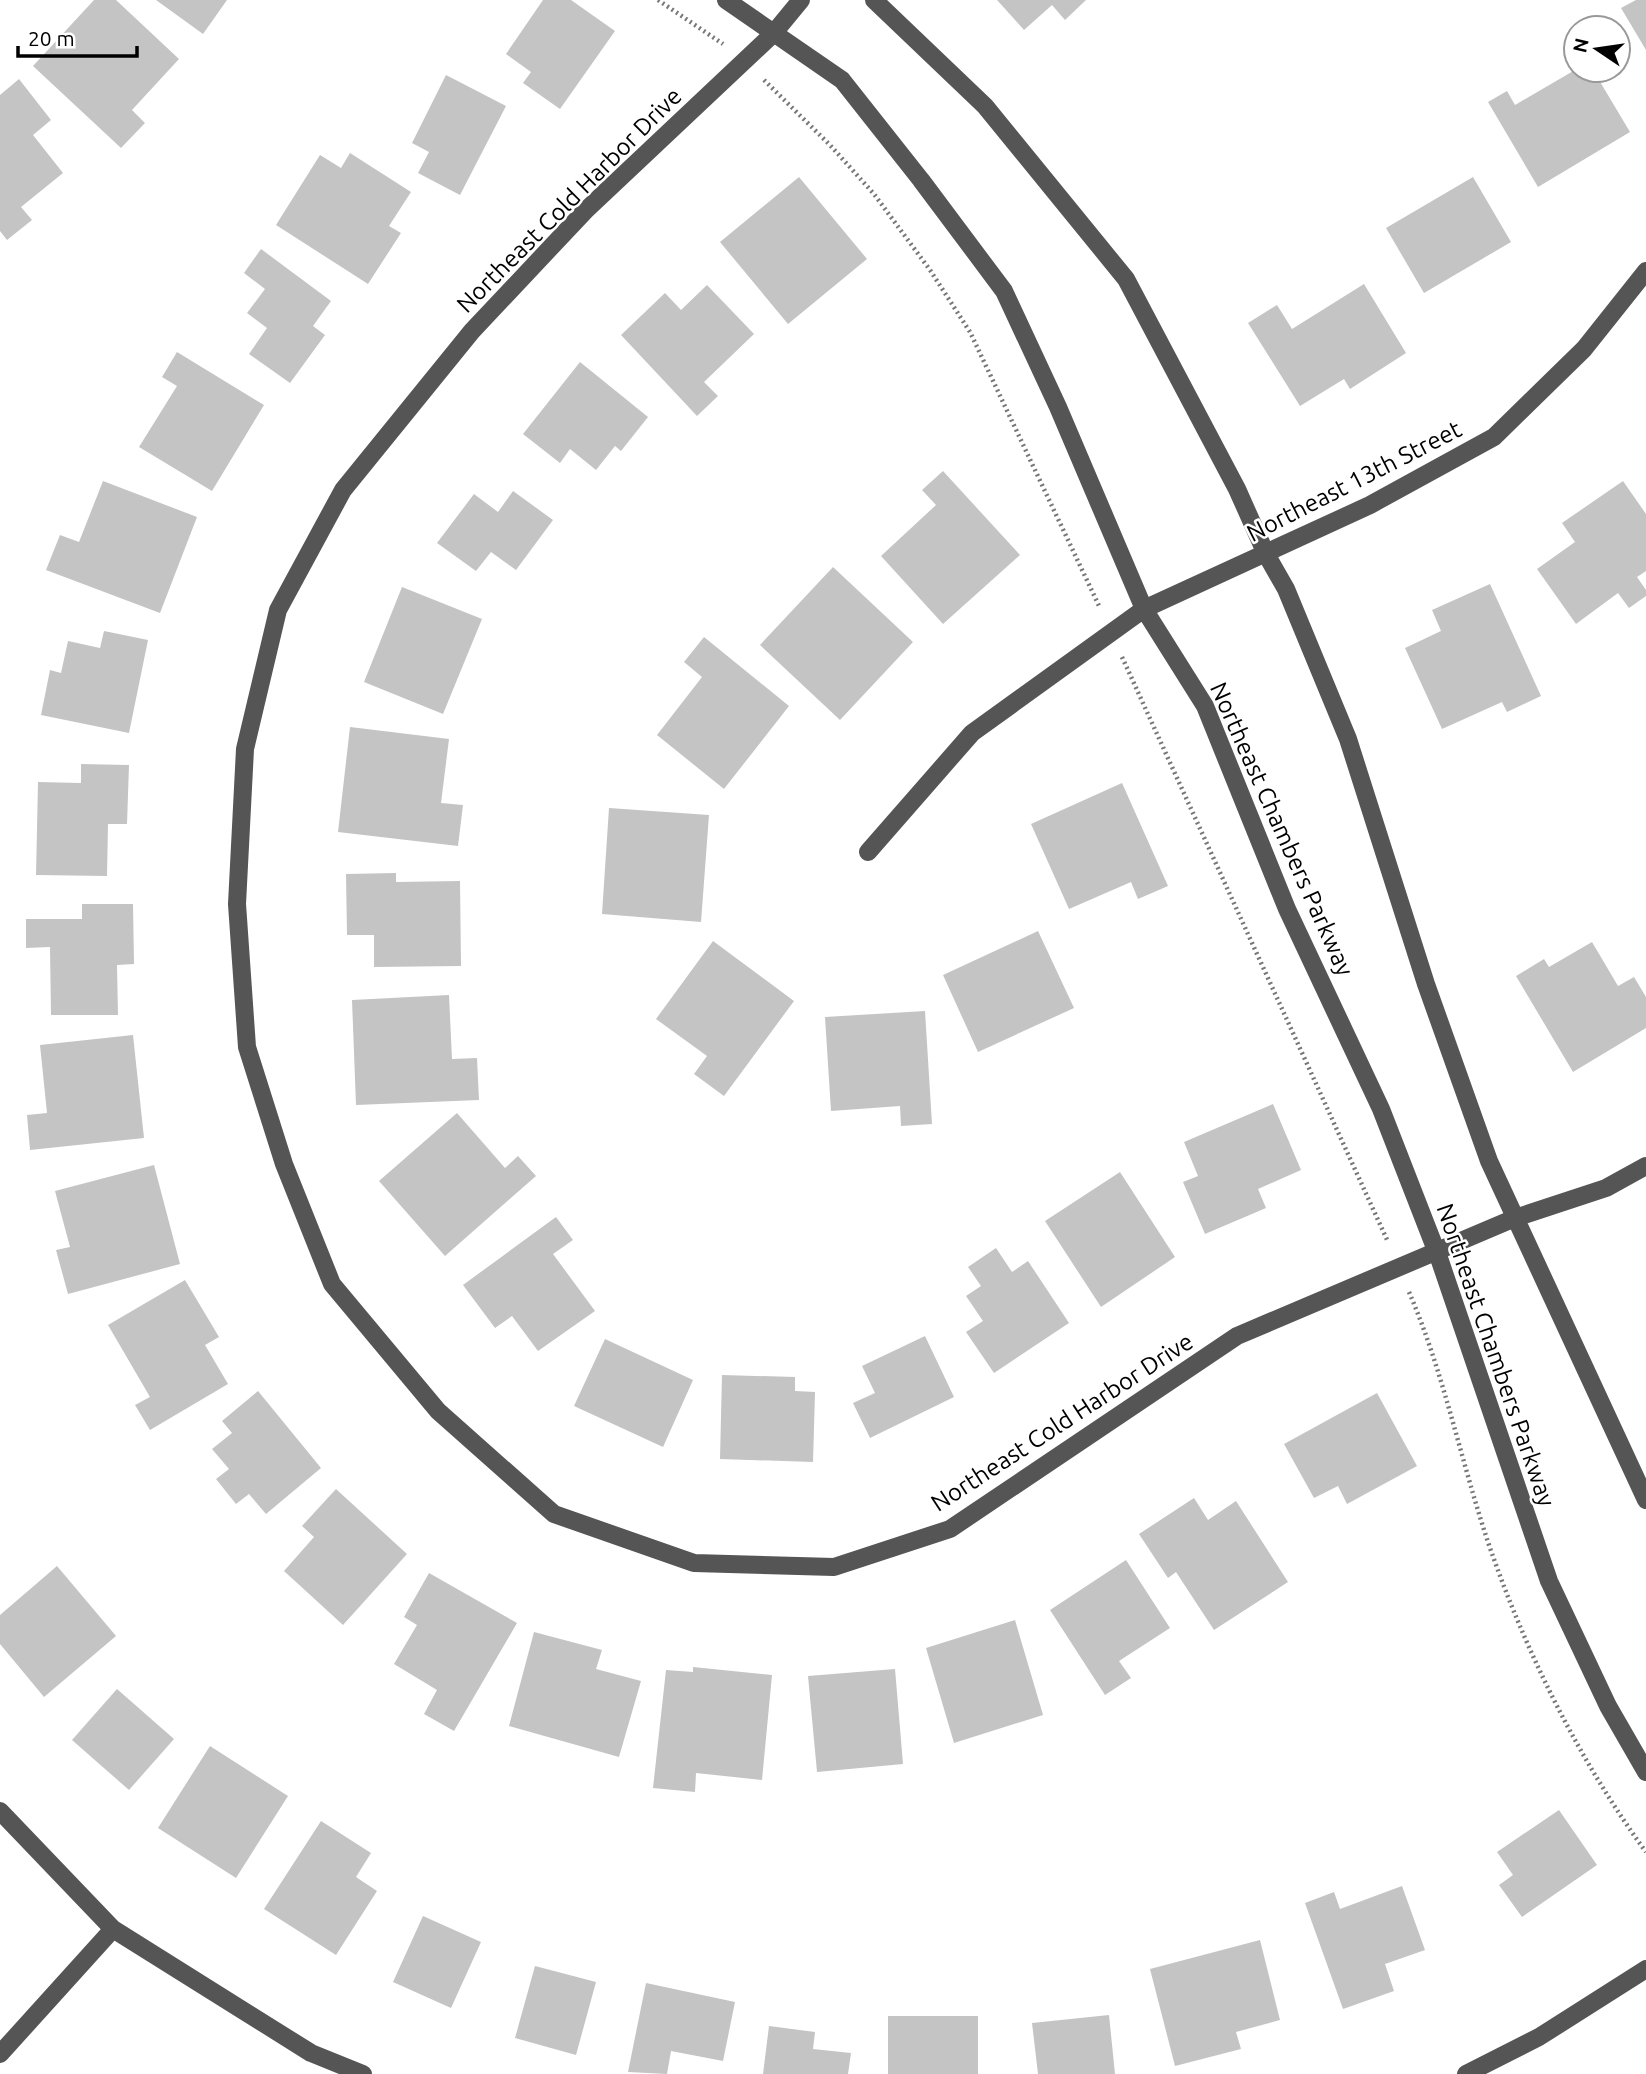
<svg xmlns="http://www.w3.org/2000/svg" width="1646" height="2074" font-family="Ubuntu,sans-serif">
<rect width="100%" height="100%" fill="#fff"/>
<path fill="#c4c4c4" d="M94,0H116L179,59L132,110L145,123L121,148L33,66Z
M156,0H227L203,34Z
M543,0H571L615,31L560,109L523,83L531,72L506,54Z
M997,0H1086L1065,20L1052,5L1024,30Z
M1636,0H1646V50L1621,8Z
M1575,70H1593L1630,132L1538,187L1488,102L1507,91L1515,105Z
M446,75L506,106L460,195L418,173L429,152L412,143Z
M19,79L51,120L33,135L63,173L21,207L32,220L7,240L0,231V95Z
M350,153L411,192L389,226L401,233L368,284L276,225L320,155L341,168Z
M799,177L867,259L788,324L720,242Z
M1473,177L1511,242L1424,293L1386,228Z
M261,249L331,301L313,326L325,335L290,383L249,354L267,328L247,313L265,289L244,273Z
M1364,284L1406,353L1350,389L1344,379L1300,406L1248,323L1277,305L1292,329Z
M707,285L754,334L704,382L718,396L697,416L621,335L665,293L681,310Z
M177,352L264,405L212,491L139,447L177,386L162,377Z
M580,362L648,417L621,451L615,446L596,470L570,449L560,463L523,434Z
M943,471L1020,555L943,624L881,556L936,505L922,490Z
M103,481L197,517L160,613L46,570L60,535L79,542Z
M1623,481L1646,514V571L1637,577L1646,590V596L1629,608L1618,593L1576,624L1537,569L1575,542L1562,523Z
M513,491L553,520L516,570L491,552L476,571L437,543L474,494L498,512Z
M833,567L913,642L840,720L760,645Z
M1490,584L1541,696L1507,712L1502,702L1442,729L1405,648L1441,631L1432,610Z
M402,587L482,619L443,714L364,682Z
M104,631L148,640L129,733L41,715L50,670L61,673L68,641L100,648Z
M704,637L789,706L724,789L657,735L702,677L684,662Z
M350,727L449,739L441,803L463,805L458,846L338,832Z
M81,764L129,765L127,824H108L107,876L36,875L38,782L81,783Z
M1122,783L1168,886L1138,899L1131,882L1069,909L1031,824Z
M609,808L709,815L701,922L602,914Z
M396,873V882L460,881L461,966L374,967V935H347L346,874Z
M82,904H133L134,964L117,965L118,1015H51L50,947L26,948V919H82Z
M1038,931L1074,1008L978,1052L943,975Z
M713,941L794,1001L724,1096L694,1074L707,1056L656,1019Z
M1592,942L1618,986L1634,977L1646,997V1028L1573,1072L1516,976L1544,959L1549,967Z
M449,995L452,1059L477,1058L479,1100L356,1105L352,1000Z
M925,1011L932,1124L901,1126L900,1106L831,1111L825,1017Z
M133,1035L144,1138L30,1150L27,1115L47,1113L40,1045Z
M1273,1104L1301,1170L1258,1189L1266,1208L1205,1234L1183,1182L1198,1176L1184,1142Z
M457,1113L505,1168L518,1156L536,1176L445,1256L379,1181Z
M154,1165L180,1264L68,1294L56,1250L70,1247L55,1191Z
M1120,1172L1175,1257L1101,1307L1045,1221Z
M556,1217L573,1240L553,1254L595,1311L538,1351L512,1316L495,1328L463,1285Z
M996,1248L1012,1272L1028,1261L1069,1323L994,1373L966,1332L983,1321L966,1296L981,1286L968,1267Z
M185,1280L219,1337L205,1345L228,1384L150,1430L135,1405L150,1397L108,1325Z
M925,1336L954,1397L870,1438L853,1403L875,1393L862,1366Z
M605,1339L693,1380L663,1447L574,1406Z
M722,1375L795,1377V1391L815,1392L813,1462L720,1459Z
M258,1391L321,1468L266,1514L249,1494L236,1504L216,1479L229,1469L212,1449L232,1433L222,1421Z
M1377,1393L1417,1466L1347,1504L1338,1486L1314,1498L1284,1444Z
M336,1489L407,1554L343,1625L284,1571L314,1537L302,1526Z
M1194,1498L1208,1520L1236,1501L1288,1582L1214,1630L1176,1572L1168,1578L1139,1534Z
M1126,1560L1170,1628L1119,1661L1131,1678L1105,1695L1050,1610Z
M57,1566L116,1636L44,1697L0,1644V1615Z
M429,1573L517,1623L454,1731L424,1714L437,1690L394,1664L417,1625L404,1617Z
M1015,1620L1043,1715L954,1743L926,1648Z
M534,1632L602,1650L596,1669L641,1681L619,1757L509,1726Z
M693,1667L772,1675L762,1780L696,1773L695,1792L653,1788L666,1670L693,1672Z
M895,1669L903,1764L817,1772L808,1676Z
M117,1689L174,1739L129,1790L72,1740Z
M210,1746L288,1796L236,1878L158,1828Z
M1559,1810L1597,1865L1522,1917L1499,1885L1513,1875L1497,1852Z
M321,1821L371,1853L356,1877L377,1891L336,1955L264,1909Z
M1402,1886L1425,1950L1385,1964L1394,1991L1343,2009L1305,1903L1334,1892L1340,1909Z
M423,1916L481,1942L451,2008L393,1982Z
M1260,1940L1280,2020L1236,2032L1241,2049L1175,2066L1150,1969Z
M535,1966L596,1982L576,2055L515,2038Z
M646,1983L735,2002L723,2061L671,2051L667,2074L628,2072Z
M1109,2015L1115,2074H1038L1032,2023Z
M888,2016H978V2074H888Z
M769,2026L815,2032L813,2049L851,2053L848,2074H763Z"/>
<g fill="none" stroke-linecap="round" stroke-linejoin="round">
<path stroke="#777" stroke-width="4.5" stroke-dasharray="2 3.5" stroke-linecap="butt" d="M658,0L723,44
M764,80L830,145L874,194L930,270L970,332L1100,608
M1122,657L1388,1242
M1409,1292C1444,1373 1461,1462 1489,1545C1526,1653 1579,1760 1646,1852"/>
<path stroke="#555" stroke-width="18" d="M726,0L842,80L921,180L1004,291L1058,407L1144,609L1205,706L1287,909L1381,1109L1439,1258L1549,1581L1608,1706L1646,1772
M801,0L773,34L585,211L472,331L343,490L278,610L245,749L237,904L247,1047L284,1164L332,1284L438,1411L554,1514L694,1563L834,1567L950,1529L1237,1336L1515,1218L1606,1188L1646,1166
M874,0L985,106L1126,279L1237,489L1266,554L1286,589L1348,739L1426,984L1489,1161L1646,1500
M868,852L972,733L1144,609L1370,505L1494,437L1584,349L1646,271
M0,1811L113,1929L311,2053L363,2074
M0,2054L113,1929
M1466,2074L1539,2037L1646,1969"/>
</g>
<g text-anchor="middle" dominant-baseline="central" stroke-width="5" stroke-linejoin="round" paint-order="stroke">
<g font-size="24" fill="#000" stroke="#fff">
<text transform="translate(569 200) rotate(-45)">Northeast Cold Harbor Drive</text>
<text transform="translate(1354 481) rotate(-27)">Northeast 13th Street</text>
<text transform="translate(1282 829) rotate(66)">Northeast Chambers Parkway</text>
<text transform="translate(1496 1355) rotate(71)">Northeast Chambers Parkway</text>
<text transform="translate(1062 1422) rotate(-33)">Northeast Cold Harbor Drive</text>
</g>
</g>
<g transform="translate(1597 49) rotate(283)"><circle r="33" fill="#ffffff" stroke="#999999" stroke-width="2"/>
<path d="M0-5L12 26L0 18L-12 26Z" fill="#000000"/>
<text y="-10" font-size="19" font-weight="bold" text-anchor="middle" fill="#000000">N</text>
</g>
<path d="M18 46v10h119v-10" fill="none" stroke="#000000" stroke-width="3.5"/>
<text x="28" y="46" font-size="21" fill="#000000" stroke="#ffffff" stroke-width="5" paint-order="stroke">20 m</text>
</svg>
